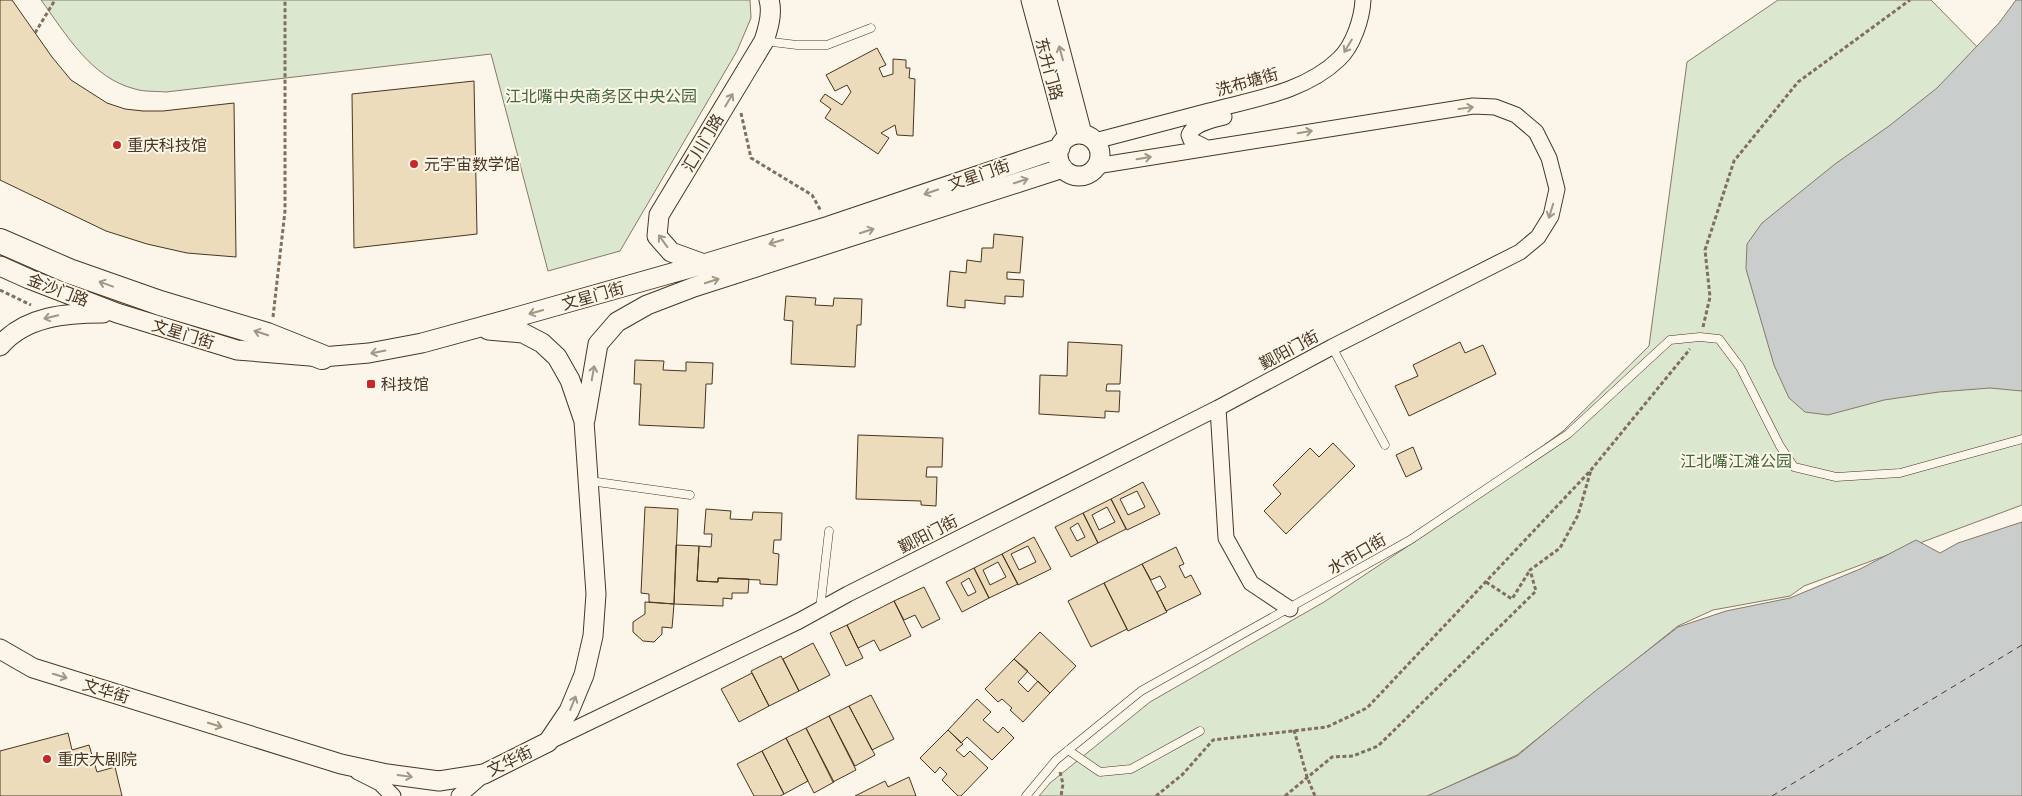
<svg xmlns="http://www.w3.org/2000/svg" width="2022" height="796" font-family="Karla,'Noto Sans SC',sans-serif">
<rect width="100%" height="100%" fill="#fbf6e9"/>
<path fill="#dce7d0" stroke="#887966" d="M41,0H750L751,18L737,51L620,251L548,271L491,54L166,92C156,91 144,92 135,89C91,78 66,34 41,0Z
M1778,0H1931L1994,64L2022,360V505L1804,586L1790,596L1713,610L1678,626L1517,755L1428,796H1039L1050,783L1150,702L1324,602L1414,542L1563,431L1649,346L1687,62Z"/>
<path fill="#c9cecd" stroke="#887966" d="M2016,0H2022V391L1990,388L1939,392L1884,400L1828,415L1805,412L1789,398L1774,365L1746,269L1747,244L1762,223L1835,164L1889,126L1937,88L1999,23Z
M2022,522V796H1427L1517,756L1594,692L1678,627L1726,611L1790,598L1860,569L1916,540L1940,553L1958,543Z"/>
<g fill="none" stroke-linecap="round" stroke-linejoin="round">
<path stroke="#4a3520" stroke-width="1" stroke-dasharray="6 5" stroke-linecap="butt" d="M1772,796L2022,645"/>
</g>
<path fill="#ecdcbc" stroke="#4a3520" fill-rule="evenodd" d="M0,0H12L52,57L71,80L107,103L125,109L143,111H163L234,103L236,257L187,253L147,244L106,231L0,180Z
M877,48L886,65L879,68L883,77L893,74V59L906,60V68H910L909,78L915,79L913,136L897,135L895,125L881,133L889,138L878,154L825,118L831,109L820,101L825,94L842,105L851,92L847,85L835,91L826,75Z
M474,81L477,234L354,248L352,94Z
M994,234L1023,237L1020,273L1007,272V279L1024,280L1023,297L1005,296V304L965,300V308L947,306L950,271L966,273L967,260L981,262L982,248H993Z
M786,296L816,298L815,305L833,306L834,298L862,299L861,325H857L855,367L791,364L793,321L784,320Z
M1068,342L1122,345L1120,384H1107L1106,391H1120L1119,412L1105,411V418L1039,414L1040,375L1067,376Z
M1460,342L1465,353L1483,345L1496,374L1409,416L1395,386L1418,376L1413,365Z
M635,360L664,361L663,370L686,371V362L713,363L712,384H706L704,428L639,425L641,384H634Z
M858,435L943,438L942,467H927L926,477H937L936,506L921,505V501L856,499Z
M1333,443L1355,466L1286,534L1264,511L1281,494L1273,485L1310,448L1319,457Z
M1413,447L1422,469L1406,477L1396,455Z
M1143,482L1160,514L1127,530L1111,499ZM1137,491L1145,507L1128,515L1120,499Z
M1111,499L1126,529L1098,543L1083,513ZM1107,507L1115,522L1099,530L1092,515Z
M645,507L678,509L674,604L649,602V594L641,593Z
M706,509L731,511L730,519L752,520L753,512L782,513L781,540H774L773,553L779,554L777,585L760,584V580L718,578V582L697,581L699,546L711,547L712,534H704Z
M1083,513L1098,543L1071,557L1055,527ZM1078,523L1085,537L1077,541L1070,528Z
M1034,537L1051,569L1018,585L1002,554ZM1028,546L1036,562L1019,570L1011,554Z
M676,545L699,546L697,581L718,582V578L749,579L748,593H732V599L723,598V606L674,604Z
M1176,547L1184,564L1179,566L1185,578L1191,575L1201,594L1166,611L1157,592L1166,587L1160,576L1151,580L1142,564Z
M1002,554L1018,584L989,598L974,568ZM998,562L1006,577L990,585L983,570Z
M1142,564L1167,612L1128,631L1104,583Z
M974,568L989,598L962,612L946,582ZM969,578L976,592L968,596L961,583Z
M1104,583L1127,629L1091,647L1068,601Z
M924,587L940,619L922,628L915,615L904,620L894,601Z
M894,601L911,636L880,651L874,640L858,648L847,625Z
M645,602L674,604L672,628L662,627V634L654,642L643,641L633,632V622L645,614Z
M847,625L863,658L846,666L830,633Z
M1040,632L1076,666L1050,693L1014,659Z
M813,643L830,675L799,691L783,659Z
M781,656L799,691L769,706L751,671Z
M1014,659L1028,671L1018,682L1028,692L1038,681L1050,693L1023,722L1010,710L1012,708L1002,699L998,702L985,689Z
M752,673L769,706L739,722L721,689Z
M871,695L894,739L872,750L849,706Z
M977,699L991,712L983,720L998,733L1003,727L1014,738L992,760L967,737L961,743L948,730Z
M849,706L875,755L855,766L829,716Z
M829,716L856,770L833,782L806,728Z
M806,728L834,782L814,793L786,738Z
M948,730L963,744L956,750L964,757L970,751L988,768L961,796H958L942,780L947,774L940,767L935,773L920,758Z
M68,733L72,750L89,745L97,772L115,767L122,796H0V751Z
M786,738L808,781L784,794L762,751Z
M762,751L784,794L780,796H754L737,764Z
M909,777L916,796H855L885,781L888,787Z"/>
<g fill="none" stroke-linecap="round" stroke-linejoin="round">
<g stroke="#4a3520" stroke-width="9">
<path id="service" d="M764,41L797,45H827L871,28
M1332,347L1385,445
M590,481L690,495
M820,609L829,531
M1068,750L1100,772L1131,769L1200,731
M1026,796L1056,760L1141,691L1410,540L1568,434L1670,340L1700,337L1719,339L1740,367L1780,446L1794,467L1836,477L1900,473L2022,439"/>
</g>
<g stroke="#4a3520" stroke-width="17">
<path id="minor" d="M1095,141C1133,131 1171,121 1209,111C1254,99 1305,92 1339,59C1353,46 1362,19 1363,0
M1207,148L1191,140L1189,135C1194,123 1213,120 1224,117
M1218,408L1226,538L1251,583L1290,609
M548,742L799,621L848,594L1218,408L1332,347L1520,252L1538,237L1551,216L1557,189L1549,158L1536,132L1516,115L1495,107L1473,106L1096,166
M358,772L380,783L393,796
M459,796L484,774"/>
</g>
<g stroke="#4a3520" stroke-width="21">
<path id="tertiary" d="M1031,0L1068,137
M1047,0L1082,134
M1058 155a21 21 0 1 1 42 0a21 21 0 1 1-42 0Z
M704,264L671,252L657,236L659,215L764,41C768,29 773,13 769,0
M0,266L29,279L117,313L237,350L322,357L369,353L422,343L513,318L704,264L829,226L1060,148
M0,346C25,316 67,313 103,313
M585,420L598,344L617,322L647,305L694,287L1063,168
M0,649L33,668L341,764L387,774L439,781L484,774L548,742L569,711L584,675L593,636L596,594L584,421L570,380L557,357L542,343L523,333L488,330"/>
</g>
<g stroke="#4a3520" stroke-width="26">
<path id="primary" d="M0,241L69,271L160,303L267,335L322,357"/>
</g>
<path stroke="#7f6f5c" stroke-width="3" stroke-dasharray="4 2.5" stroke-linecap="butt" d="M35,33L55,0
M741,113L751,158L812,195L821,211
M0,290L31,305
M273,317L285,211V0
M1703,327L1710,297L1705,250L1734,161L1798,82L1910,0
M1486,582L1512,599L1530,570
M1294,730L1307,777L1315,796
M1060,772L1063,784L1061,796
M1156,796L1183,774L1213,740L1327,727L1367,708L1591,470L1690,349
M1285,796L1332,757L1353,756L1378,746L1536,591L1530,570L1560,548L1578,515L1591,470"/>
<use href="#service" stroke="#fbf6e9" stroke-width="8"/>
<use href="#minor" stroke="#fbf6e9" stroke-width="15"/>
<use href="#tertiary" stroke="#fbf6e9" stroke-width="19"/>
<use href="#primary" stroke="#fbf6e9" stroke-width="24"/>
</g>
<defs><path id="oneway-shaft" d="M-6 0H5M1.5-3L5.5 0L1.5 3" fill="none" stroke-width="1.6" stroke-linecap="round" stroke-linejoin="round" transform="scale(1.25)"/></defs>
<g stroke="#a29684">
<use href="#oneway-shaft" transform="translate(1348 46) rotate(121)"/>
<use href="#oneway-shaft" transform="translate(1061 53) rotate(-105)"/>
<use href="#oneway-shaft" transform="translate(729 100) rotate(-59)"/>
<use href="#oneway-shaft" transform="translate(1466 108) rotate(-8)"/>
<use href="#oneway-shaft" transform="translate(1305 132) rotate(-9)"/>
<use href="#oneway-shaft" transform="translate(1144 158) rotate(-9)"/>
<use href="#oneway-shaft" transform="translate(1021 181) rotate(-18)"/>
<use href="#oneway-shaft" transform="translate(931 192) rotate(161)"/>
<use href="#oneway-shaft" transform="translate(1551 211) rotate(107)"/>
<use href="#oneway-shaft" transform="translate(867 231) rotate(-18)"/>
<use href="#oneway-shaft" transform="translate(663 241) rotate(-126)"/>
<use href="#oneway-shaft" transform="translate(776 242) rotate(163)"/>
<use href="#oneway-shaft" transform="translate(712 281) rotate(-18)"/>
<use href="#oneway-shaft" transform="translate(106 284) rotate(-160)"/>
<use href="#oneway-shaft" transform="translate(536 312) rotate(164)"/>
<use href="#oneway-shaft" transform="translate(51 317) rotate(166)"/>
<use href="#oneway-shaft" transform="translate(261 333) rotate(-162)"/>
<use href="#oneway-shaft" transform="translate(378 352) rotate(169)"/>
<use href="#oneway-shaft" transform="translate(593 373) rotate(-80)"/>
<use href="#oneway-shaft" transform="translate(60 676) rotate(17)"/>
<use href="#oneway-shaft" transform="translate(573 703) rotate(-68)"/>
<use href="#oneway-shaft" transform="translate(215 725) rotate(17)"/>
<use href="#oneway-shaft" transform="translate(405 776) rotate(8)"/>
</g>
<g fill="#c62828" stroke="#fbf6e9" stroke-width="2">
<circle cx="117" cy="145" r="5"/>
<circle cx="414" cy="164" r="5"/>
<rect x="366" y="379" width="10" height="10" rx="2.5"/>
<circle cx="47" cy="759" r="5"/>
</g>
<g text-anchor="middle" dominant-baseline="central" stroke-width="4" stroke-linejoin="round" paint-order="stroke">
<g font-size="16" fill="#4a3520" stroke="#fbf6e9">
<text transform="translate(1049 69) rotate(75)">东升门路</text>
<text transform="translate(1247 82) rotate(-16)">洗布塘街</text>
<text transform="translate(703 143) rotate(-59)">汇川门路</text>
<text transform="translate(979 175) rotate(-19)">文星门街</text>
<text transform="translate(58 290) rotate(21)">金沙门路</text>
<text transform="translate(593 296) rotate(-16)">文星门街</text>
<text transform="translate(183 334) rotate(17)">文星门街</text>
<text transform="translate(1289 350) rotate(-28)">觐阳门街</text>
<text transform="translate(928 534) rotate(-27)">觐阳门街</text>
<text transform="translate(1357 554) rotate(-30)">水市口街</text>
<text transform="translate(106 691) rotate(17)">文华街</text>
<text transform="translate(510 761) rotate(-26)">文华街</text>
</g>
<g font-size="16" fill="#436837" stroke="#fbf6e9">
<text x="601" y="96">江北嘴中央商务区中央公园</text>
<text x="1736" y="461">江北嘴江滩公园</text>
</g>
<g font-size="16" fill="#4a3520" stroke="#fbf6e9" text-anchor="start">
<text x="127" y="145">重庆科技馆</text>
<text x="424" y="164">元宇宙数学馆</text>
<text x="381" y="384">科技馆</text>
<text x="57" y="759">重庆大剧院</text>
</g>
</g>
</svg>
